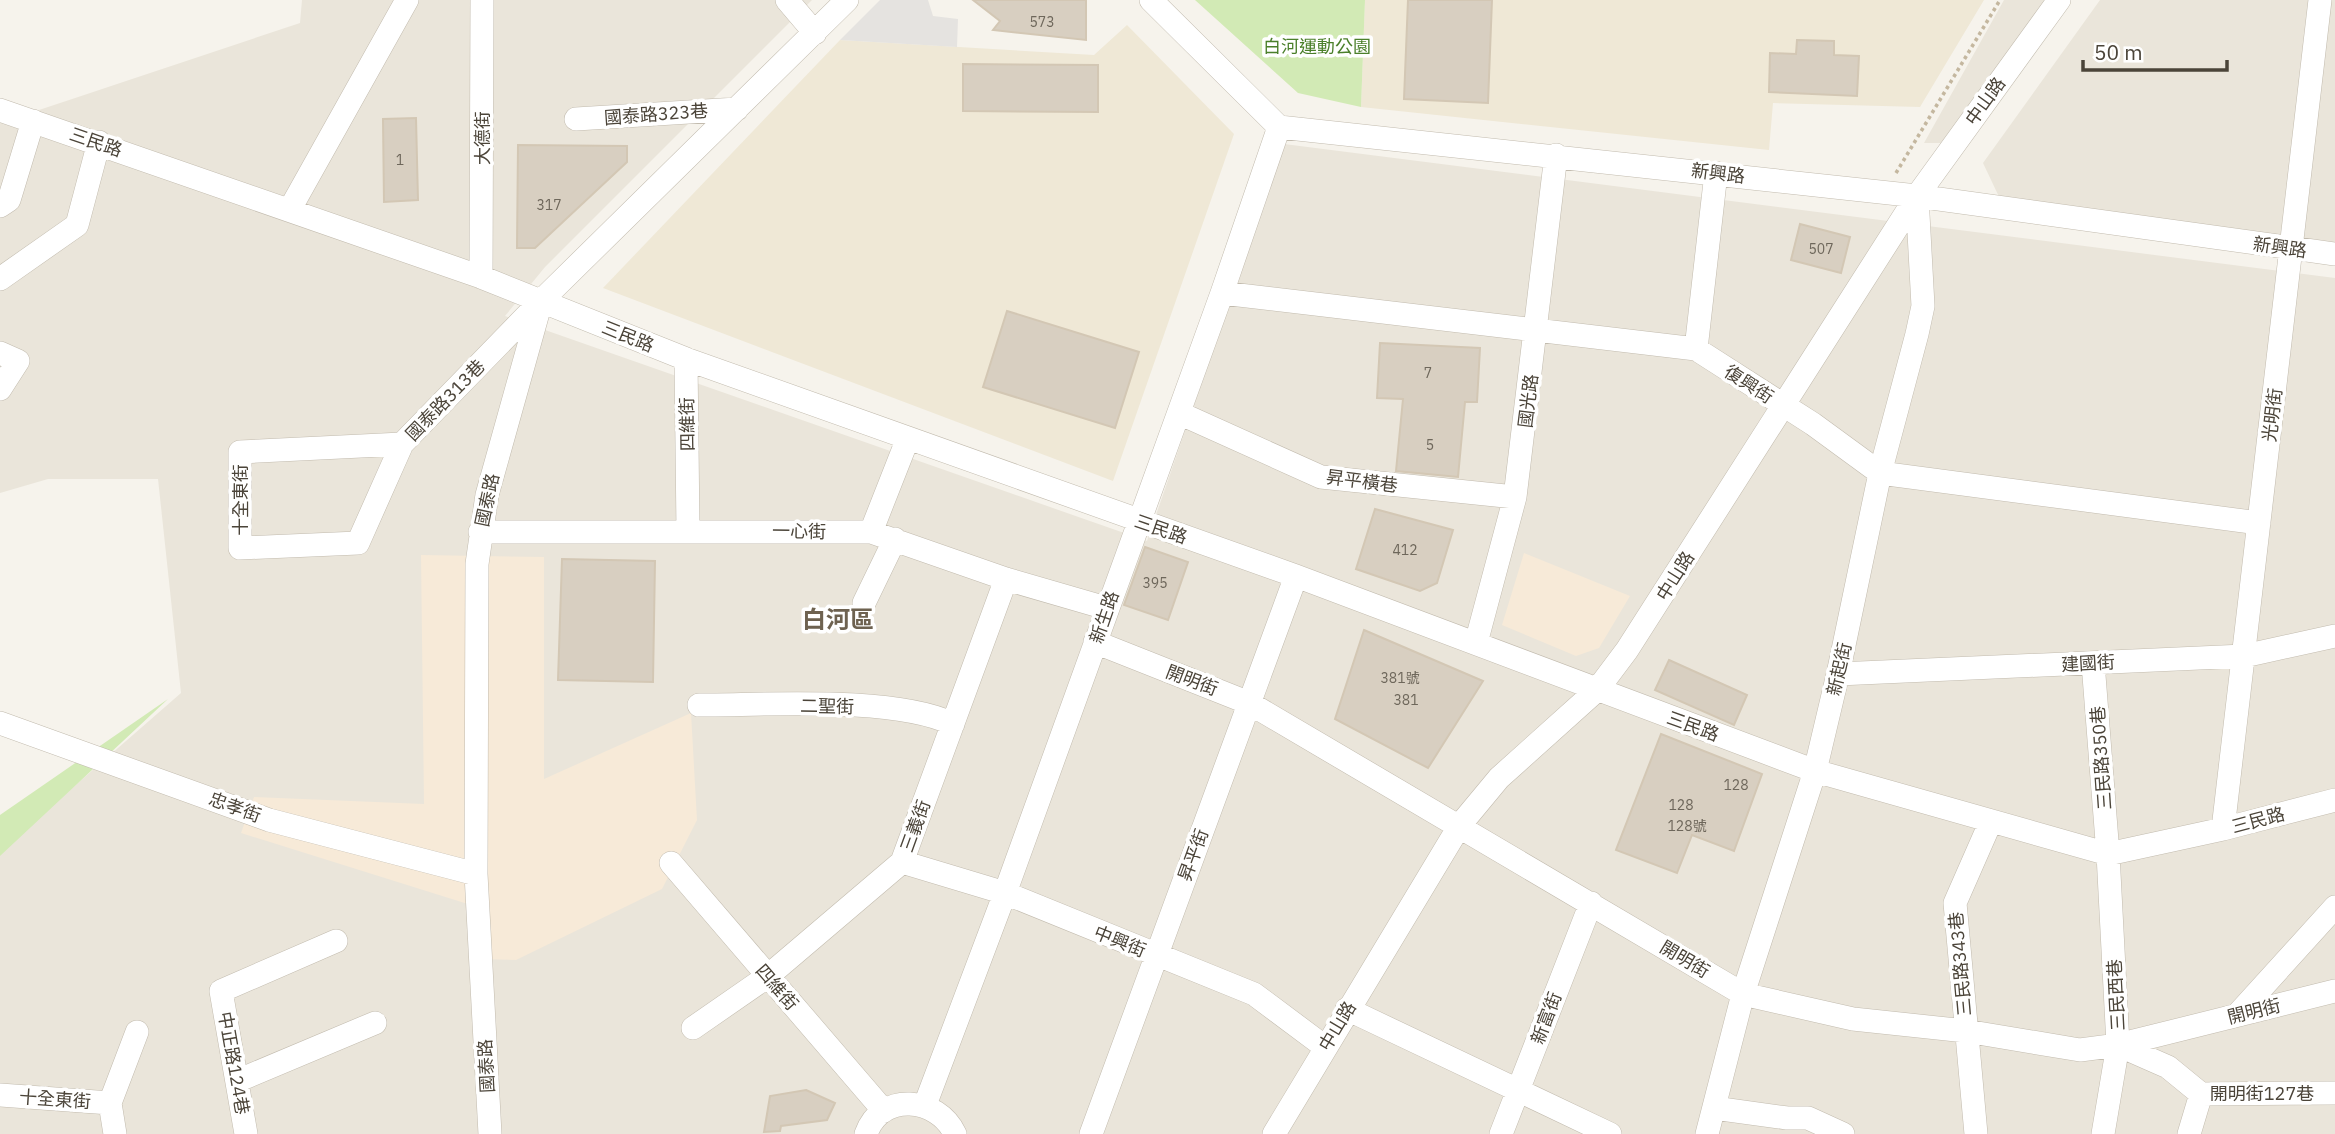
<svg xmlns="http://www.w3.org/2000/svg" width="2335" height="1134" font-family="'IBM Plex Sans','Noto Sans TC',sans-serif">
<rect width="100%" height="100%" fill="#f6f3ec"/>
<path fill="#eae5da" d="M302,0H812L545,267L505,316L1147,541L1284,144L2335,278V1134H0V851L181,693L158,479H48L0,493V123L300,23Z
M2004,0H2050L1948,143H1924Z
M2100,0H2335V244L2001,201L1983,163Z"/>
<path fill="#f7ead8" d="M1524,553L1630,596L1599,648L1576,656L1502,625Z
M421,555L544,557V779L691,713L697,820L662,889L516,960L474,959L471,905L241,833L254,797L424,804Z"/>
<path fill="#efe8d6" d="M1365,0H1984L1920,107L1773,103L1769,150L1361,107Z
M1127,25L1234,134L1113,481L603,288L840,40L1094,55Z"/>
<path fill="#d2eab5" d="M1195,0H1365L1361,107L1298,93Z
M168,699L0,856V815Z"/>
<path fill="#e5e3e0" d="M880,0H928L933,16L958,19L957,47L840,40Z"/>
<path fill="#d8cfc1" stroke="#d3c7b4" stroke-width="2" d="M973,0H1086V40L993,30L1000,21Z
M1408,0H1492L1488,103L1404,99Z
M1797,40L1834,41V55L1859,56L1857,96L1769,92L1770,53L1796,54Z
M963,64L1098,65V112L963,111Z
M416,118L418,200L384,202L383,119Z
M518,145L627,146V162L535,248H517Z
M1800,224L1850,237L1841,273L1791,260Z
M1007,311L1139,352L1115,428L983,387Z
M1380,343L1480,348L1477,402H1465L1458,477L1396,471L1403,399L1377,398Z
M1375,509L1453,530L1437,583L1420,591L1356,569Z
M1145,547L1188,562L1168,620L1124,605Z
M562,559L655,561L653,682L558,680Z
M1364,630L1483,681L1428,768L1335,719Z
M1669,660L1747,695L1734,725L1655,690Z
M1661,734L1762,774L1734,851L1692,835L1677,873L1616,850Z
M806,1090L835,1103L827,1120L781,1126L780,1131L764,1132L770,1096Z"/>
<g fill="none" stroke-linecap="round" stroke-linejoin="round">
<g stroke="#c2bbae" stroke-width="24">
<path id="minor" d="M787,0L815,33
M1151,0L1279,127L1917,196L2335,254
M0,110L481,277L686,359L1296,576L1815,771L2108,854L2223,829L2335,800
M576,119L737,109
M0,206L9,200L33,121
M290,209L407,0
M481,277L482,0
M0,279L77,225L99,142
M1222,293L1696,349L1813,424L1880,473L2259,523
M1696,349L1716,173
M0,353L18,361L0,389
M686,359L688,530
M1179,413L1321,477L1515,497
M402,444L240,452V548L358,543L402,444L541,301L847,0
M480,532H871L1006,579L1106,608
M871,532L908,438
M864,603L895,539
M1095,642L1249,703L1743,994L1853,1019L1966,1031L2080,1050L2118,1045L2335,991
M1476,643L1515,497L1556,155
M2093,663L2108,854L2118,1045L2103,1134
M1838,674L2244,656L2335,636
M699,705C768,705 894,696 953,724
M0,723L269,820L476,874
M2223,829L2320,0
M902,862L1005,893L1254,994L1325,1047
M671,863L884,1111
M1347,1009L1610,1134
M2237,1015L2335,907
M693,1028L768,976L902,862L1006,579
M2118,1045L2168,1067L2201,1094L2335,1093
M237,1081L375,1023
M0,1095L110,1103
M110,1103L137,1032
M110,1103L115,1134
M925,1105L1005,893L1222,293L1279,127
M1714,1108L1787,1118H1808L1843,1134
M246,1134L221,991L336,941
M490,1134L476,874L477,564L487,495L541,302
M866,1134C881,1091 938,1097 955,1134
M1091,1134L1296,576
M1274,1134L1460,825L1499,778L1597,690L1627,650L1917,196L2059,0
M1501,1134L1591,903
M1707,1134L1743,994L1815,771L1838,674L1880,473L1917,334L1923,306L1917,196
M1976,1134L1955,903L1991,821
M2189,1134L2201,1094"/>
</g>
<path stroke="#c4b79f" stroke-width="3.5" stroke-dasharray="3.5 3.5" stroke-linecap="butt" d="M1896,173L2000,0"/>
<use href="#minor" stroke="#fff" stroke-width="23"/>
</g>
<g text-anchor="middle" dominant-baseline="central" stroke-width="7" stroke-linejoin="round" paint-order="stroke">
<g font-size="14" fill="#6e675b">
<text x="1042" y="22">573</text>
<text x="400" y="160">1</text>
<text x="549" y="205">317</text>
<text x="1821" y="249">507</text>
<text x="1428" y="373">7</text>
<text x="1430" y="445">5</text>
<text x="1405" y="550">412</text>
<text x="1155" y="583">395</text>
<text x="1400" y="678">381號</text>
<text x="1406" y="700">381</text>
<text x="1736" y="785">128</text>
<text x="1681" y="805">128</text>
<text x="1687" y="826">128號</text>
</g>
<g font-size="18" fill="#4a7f2a" stroke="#fff">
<text x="1317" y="46">白河運動公園</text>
</g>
<g font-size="18" fill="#4b4439" stroke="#fff">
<text transform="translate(1985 101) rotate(-54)">中山路</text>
<text transform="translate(656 114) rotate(-4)">國泰路323巷</text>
<text transform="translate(482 138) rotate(-90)">大德街</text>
<text transform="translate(96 142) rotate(19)">三民路</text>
<text transform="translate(1718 173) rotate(7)">新興路</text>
<text transform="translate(2280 247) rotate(8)">新興路</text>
<text transform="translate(628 336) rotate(22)">三民路</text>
<text transform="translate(1749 384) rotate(33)">復興街</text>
<text transform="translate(445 400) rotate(-46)">國泰路313巷</text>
<text transform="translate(1528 401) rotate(-83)">國光路</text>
<text transform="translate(2272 415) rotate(-83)">光明街</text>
<text transform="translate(687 424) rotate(-91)">四維街</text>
<text transform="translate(1362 481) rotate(7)">昇平橫巷</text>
<text transform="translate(240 500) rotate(-90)">十全東街</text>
<text transform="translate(487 500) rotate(-78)">國泰路</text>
<text transform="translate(1161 529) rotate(19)">三民路</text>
<text transform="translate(799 531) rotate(1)">一心街</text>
<text transform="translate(1675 576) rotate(-58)">中山路</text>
<text transform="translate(1104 617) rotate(-71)">新生路</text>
<text transform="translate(2088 663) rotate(-3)">建國街</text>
<text transform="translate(1839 669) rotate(-77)">新起街</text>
<text transform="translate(1192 680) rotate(21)">開明街</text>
<text transform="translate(827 706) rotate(1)">二聖街</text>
<text transform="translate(1693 726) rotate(20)">三民路</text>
<text transform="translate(2101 758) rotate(-94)">三民路350巷</text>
<text transform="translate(235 807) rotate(20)">忠孝街</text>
<text transform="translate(2258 820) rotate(-15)">三民路</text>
<text transform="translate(915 826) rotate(-70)">三義街</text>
<text transform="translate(1193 855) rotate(-70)">昇平街</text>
<text transform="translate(1120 941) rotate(22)">中興街</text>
<text transform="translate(1685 959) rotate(31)">開明街</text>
<text transform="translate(1960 964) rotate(-95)">三民路343巷</text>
<text transform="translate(777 987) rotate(49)">四維街</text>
<text transform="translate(2116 995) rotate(-93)">三民西巷</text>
<text transform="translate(2254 1011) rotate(-14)">開明街</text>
<text transform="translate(1546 1018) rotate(-69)">新富街</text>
<text transform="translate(1337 1026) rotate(-59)">中山路</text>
<text transform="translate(234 1063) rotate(80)">中正路124巷</text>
<text transform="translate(486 1066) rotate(-93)">國泰路</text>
<text x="2262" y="1093">開明街127巷</text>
<text transform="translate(55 1099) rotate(4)">十全東街</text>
</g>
<g font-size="24" font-weight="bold" fill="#6e6250" stroke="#fff">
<text x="838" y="619">白河區</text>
</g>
</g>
<path d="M2083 60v10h144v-10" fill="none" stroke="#4b4439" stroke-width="3.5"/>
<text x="2094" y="60" font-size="21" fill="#4b4439" stroke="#ffffff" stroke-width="5" paint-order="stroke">50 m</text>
</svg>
